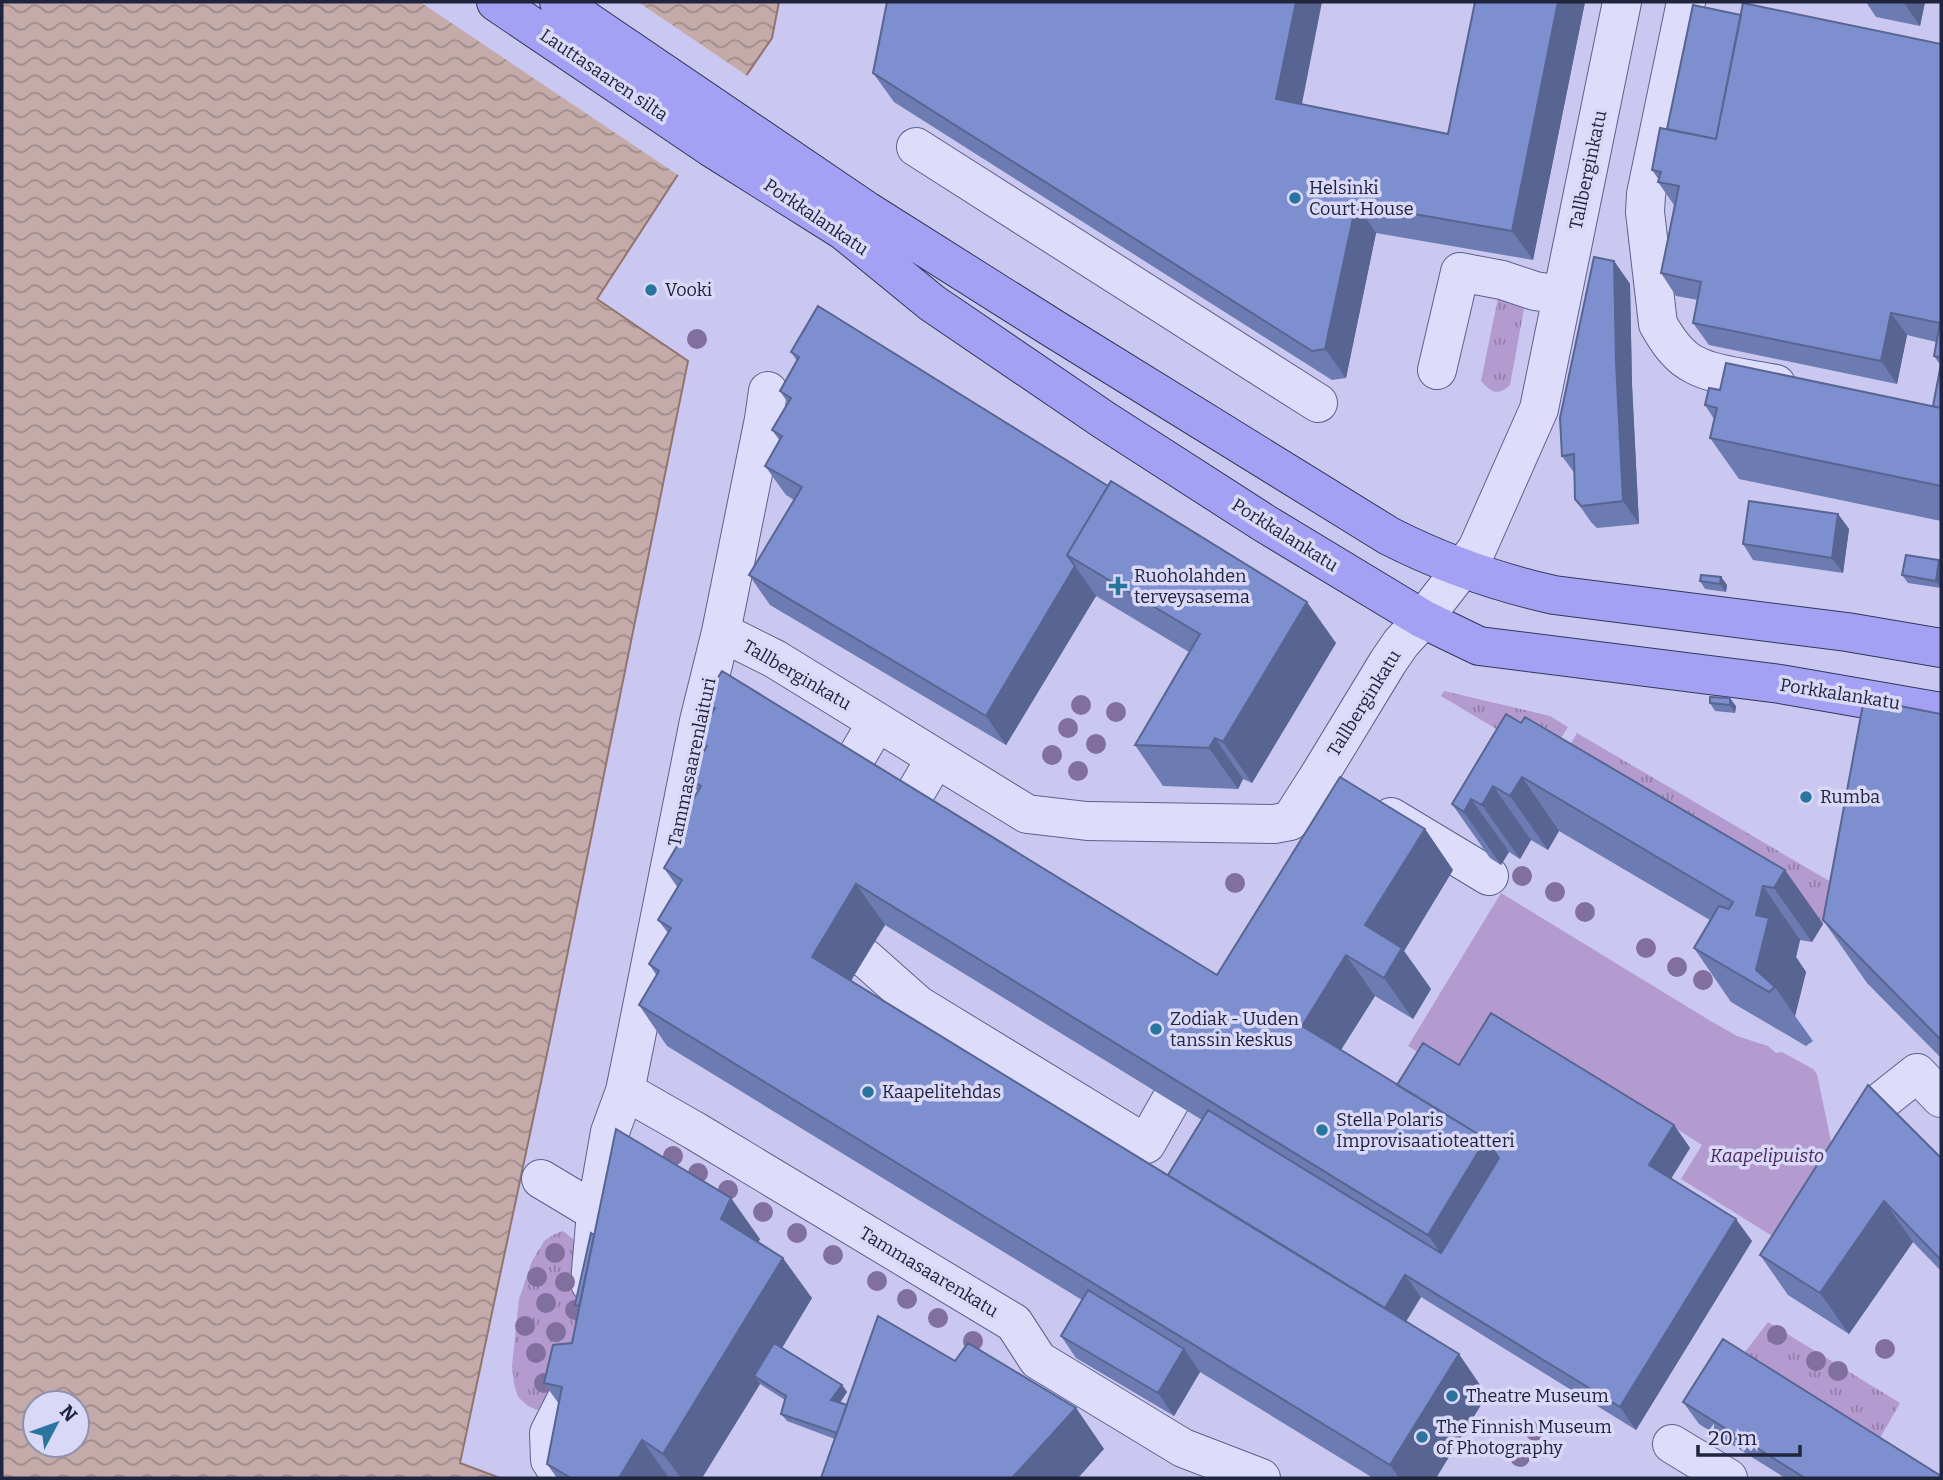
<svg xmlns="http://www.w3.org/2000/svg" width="1943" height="1480" font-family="Bitter,serif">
<defs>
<pattern id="grass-tufts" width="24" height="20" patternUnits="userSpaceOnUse" patternTransform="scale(1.75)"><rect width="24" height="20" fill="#b49bcf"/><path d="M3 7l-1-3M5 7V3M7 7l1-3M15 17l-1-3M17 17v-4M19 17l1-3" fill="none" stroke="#927ea9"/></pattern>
<pattern id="water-waves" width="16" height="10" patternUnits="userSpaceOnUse" patternTransform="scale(1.75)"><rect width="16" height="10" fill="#c4aba9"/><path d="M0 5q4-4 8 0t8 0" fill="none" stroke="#9f8b8b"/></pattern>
</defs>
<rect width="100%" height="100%" fill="#cac8f0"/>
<path fill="url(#grass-tufts)" d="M1499,293L1526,298L1510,385C1497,396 1492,393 1481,381Z
M1444,691L1550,716L1568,727L1548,760L1441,696Z
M1577,733L1831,882L1823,924L1557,767Z
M563,1231L577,1242L579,1323L549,1402L537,1410L528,1406L518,1397L514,1384L512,1366L519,1299L532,1261L545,1240L555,1234Z
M1768,1322L1900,1403L1875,1447L1738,1361Z"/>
<path fill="#b49bcf" d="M1501,893L1709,1020L1737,1036L1768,1046L1776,1053L1782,1052L1813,1069L1817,1074L1833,1151L1785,1244L1681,1179L1702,1145L1658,1117L1475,1087L1408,1046Z"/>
<path fill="url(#water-waves)" stroke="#93736f" stroke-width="2" fill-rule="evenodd" d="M2,2H779L772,38L675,179L597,299L688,361L551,1035L460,1463L500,1478H2ZM35,1403H77V1445H35Z"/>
<path fill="#cac8f0" d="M420,2H638L749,77L681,177Z"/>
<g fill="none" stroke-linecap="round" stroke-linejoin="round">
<g stroke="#5c618d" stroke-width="40">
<path id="minor" d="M1686,2L1646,194L1645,212L1658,324C1667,340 1678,357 1695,365C1715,376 1753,379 1776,384
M916,147L1318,403
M1437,370L1460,272L1502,280L1535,291L1562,295
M721,632L775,659L1027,814L1087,821L1274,824L1290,821L1320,774L1388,662L1401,643L1423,619L1477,549L1539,409L1622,2
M850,768L877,722
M911,800L936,758
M1391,817L1489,876
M865,958L918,1005L1146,1144L1171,1100
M625,1091L695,1131L1014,1323L1038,1360L1183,1448L1261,1478
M1883,1100L1917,1073L1941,1098
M541,1179L596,1212
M590,1283L596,1212L610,1132L625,1091L635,1042L699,721L721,632L764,419L768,391
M1672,1444L1728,1478
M562,1478L550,1460L549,1433L579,1374"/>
</g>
<g stroke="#30375b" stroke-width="40">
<path id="major" d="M496,2L712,148L844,231L932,303L1104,420L1264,523L1423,619L1479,646L1780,684L1941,712
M559,2L867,211L1054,329L1389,536C1442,563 1496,582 1554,595L1847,632L1941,648"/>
</g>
<use href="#minor" stroke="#dddcfa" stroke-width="38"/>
<use href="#major" stroke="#a4a0f3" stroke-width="38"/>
</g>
<g fill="#816f9e">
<circle cx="697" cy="339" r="10"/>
<circle cx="1081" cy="705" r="10"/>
<circle cx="1116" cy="712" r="10"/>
<circle cx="1068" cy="728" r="10"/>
<circle cx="1096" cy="744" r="10"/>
<circle cx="1052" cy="755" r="10"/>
<circle cx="1078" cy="771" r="10"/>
<circle cx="1522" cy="876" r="10"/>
<circle cx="1235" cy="883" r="10"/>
<circle cx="1555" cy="892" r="10"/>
<circle cx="1585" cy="912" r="10"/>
<circle cx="1646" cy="948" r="10"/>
<circle cx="1677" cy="967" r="10"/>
<circle cx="1703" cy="980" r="10"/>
<circle cx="673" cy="1156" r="10"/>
<circle cx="698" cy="1173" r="10"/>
<circle cx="728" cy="1190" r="10"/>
<circle cx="763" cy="1212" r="10"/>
<circle cx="797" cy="1233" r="10"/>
<circle cx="555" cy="1253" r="10"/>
<circle cx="833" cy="1255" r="10"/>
<circle cx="537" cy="1277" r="10"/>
<circle cx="877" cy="1281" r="10"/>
<circle cx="565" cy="1282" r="10"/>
<circle cx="907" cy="1299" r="10"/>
<circle cx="546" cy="1303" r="10"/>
<circle cx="575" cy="1310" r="10"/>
<circle cx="938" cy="1318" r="10"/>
<circle cx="525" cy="1326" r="10"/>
<circle cx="556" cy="1332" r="10"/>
<circle cx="1777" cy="1335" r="10"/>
<circle cx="973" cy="1341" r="10"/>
<circle cx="1885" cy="1349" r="10"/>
<circle cx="536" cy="1353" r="10"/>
<circle cx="1816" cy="1361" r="10"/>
<circle cx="1838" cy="1371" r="10"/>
<circle cx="544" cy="1383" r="10"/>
<circle cx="1535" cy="1431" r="10"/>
<circle cx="1520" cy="1457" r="10"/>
</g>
<path fill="#6c7bb2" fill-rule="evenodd" d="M1475,2H1585L1533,260L1376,233L1346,378L1332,380L894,102L873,73L1302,105L1448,134Z
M1866,2H1925L1920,26L1876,17Z
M1741,15L1941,44V521L1739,479L1710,438L1714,419L1705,405L1720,390L1933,406L1941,366L1934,356L1936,342L1907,335L1897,384L1709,345L1693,323L1698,300L1676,296L1661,273L1674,205L1658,182L1659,180L1652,170L1667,129Z
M1614,261L1630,284L1632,385L1639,524L1597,528L1591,522L1575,499V474L1562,456Z
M791,352L1336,643L1252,783L1243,779L1238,789L1163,786L1135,745L1189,652L1096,596L1006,745L770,605L749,575L794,500L786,495L765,466L780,441L772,430L788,403L780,391L797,361Z
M1838,514L1849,529L1843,573L1753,560L1743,544Z
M1939,560L1941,564V588L1908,583L1902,575Z
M1721,577L1727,585L1726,592L1705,589L1700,581Z
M703,701L1217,975L1425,829L1453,870L1404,951L1431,989L1413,1019L1375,996L1341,1050L1397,1085L1459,1065L1674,1125L1690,1148L1671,1179L1752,1241L1636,1430L1421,1297L1406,1321L1487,1395L1436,1478H1373L1200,1372L1174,1416L1076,1358L1061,1336L1082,1300L667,1046L639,1005L657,976L649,964L668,933L658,920L678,888L664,868L684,835L677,826L698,792L688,778L704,751L696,739L712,713ZM885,925L1202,1120L1168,1175L851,981Z
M1710,703L1736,706L1735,713L1715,711Z
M1941,714V1058L1867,983L1823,920Z
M1521,723L1785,870L1823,924L1812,942L1800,940L1796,957L1806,972L1795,1016L1813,1041L1806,1046L1731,1002L1694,948L1710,920L1559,831L1548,850L1531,840L1520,859L1509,852L1501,865L1490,858L1452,804Z
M1941,1158V1271L1913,1242L1849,1334L1788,1295L1760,1255Z
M594,1235L760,1239L758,1242L812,1298L782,1348L842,1385L847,1392L840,1403L847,1405L955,1361L1076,1408L1104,1449L835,1439L787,1421L781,1414L785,1400L760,1384L702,1478H557L547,1464L559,1404L544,1383L572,1343L578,1310L575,1305Z
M1683,1402L1941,1478H1785L1699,1424Z"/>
<path fill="#586491" d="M1296,2H1322L1297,129L1276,99Z
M1558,2H1585L1533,260L1512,231Z
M1905,2H1925L1920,26L1904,3Z
M1356,204L1376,233L1346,378L1325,349Z
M1614,261L1630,284L1632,385L1639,524L1623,501L1616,362Z
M1891,313L1907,335L1897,384L1881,361Z
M1838,514L1849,529L1843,573L1832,558Z
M1939,560L1941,564V588L1936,581Z
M1075,566L1096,596L1006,745L986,716Z
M1721,577L1727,585L1726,592L1720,584Z
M1307,602L1336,643L1252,783L1223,742Z
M1730,698L1736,706L1735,713L1730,705Z
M1215,738L1243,779L1238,789L1209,748Z
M1522,777L1559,831L1548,850L1510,796Z
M1493,786L1531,840L1520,859L1482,805Z
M1471,799L1509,852L1501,865L1464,812Z
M1425,829L1453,870L1404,951L1431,989L1413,1019L1384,978L1365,925Z
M1785,870L1823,924L1812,942L1774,888Z
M856,884L885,925L840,998L812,957Z
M1763,886L1800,940L1796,957L1806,972L1795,1016L1775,987L1756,970V915Z
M1346,955L1375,996L1330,1067L1302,1026Z
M1674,1125L1690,1148L1665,1188L1649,1165Z
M1486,1139L1515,1180L1457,1276L1428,1235Z
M731,1198L760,1239L749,1260L721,1219Z
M1884,1201L1913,1242L1849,1334L1820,1293Z
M1736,1219L1752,1241L1636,1430L1620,1407Z
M783,1258L812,1298L762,1381L754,1376L760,1384L702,1478H681L663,1454Z
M1405,1275L1421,1297L1396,1338L1380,1316Z
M1184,1349L1200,1372L1174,1416L1158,1393Z
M1459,1354L1487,1395L1436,1478H1399L1390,1465Z
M842,1385L847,1392L836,1408L831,1400Z
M1076,1408L1104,1449L1078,1478H1012Z
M642,1440L669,1478H619Z"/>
<path fill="#7d8fcf" stroke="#586491" stroke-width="2" d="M887,2H1296L1276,99L1448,134L1475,2H1558L1512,231L1356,204L1325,349L1312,351L873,73Z
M1743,3L1941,44V358L1934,356L1940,323L1891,313L1881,361L1693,323L1701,282L1661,273L1679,186L1658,182L1661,172L1652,170L1660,128L1716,139Z
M1693,5L1741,15L1716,139L1667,129Z
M1594,257L1614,261L1616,362L1623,501L1581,506L1575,499L1574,454L1562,456L1560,418Z
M818,306L1108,486L1067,555L1075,566L986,716L749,575L802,487L765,466L782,436L772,430L791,398L780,391L799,357L791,352Z
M1726,363L1941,408V486L1710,438L1717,408L1705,405L1709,388L1720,390Z
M1941,364V408L1933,406Z
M1111,481L1307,602L1223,742L1215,738L1209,748L1135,745L1200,634L1067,555Z
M1749,501L1838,514L1832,558L1743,544Z
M1906,555L1939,560L1936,581L1902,575Z
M1701,575L1721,577L1720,584L1700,581Z
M722,671L1217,975L1340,777L1425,829L1365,925L1402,948L1384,978L1346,955L1302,1026L1486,1139L1428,1235L856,884L812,957L1459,1354L1390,1465L639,1005L659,971L649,964L671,928L658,920L682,880L664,868L686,831L677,826L701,786L688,778L707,746L696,739L715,708L703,701Z
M1710,697L1730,698V705L1710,703Z
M1864,699L1941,714V1040L1823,920Z
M1506,714L1521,723L1525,717L1785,870L1774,888L1763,886L1756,915L1769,918L1756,970L1775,987L1769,992L1694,948L1719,906L1729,909L1733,902L1522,777L1510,796L1493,786L1482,805L1471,799L1464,812L1452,804Z
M1491,1013L1674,1125L1649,1165L1736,1219L1620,1407L1405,1275L1385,1308L1168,1175L1208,1110L1441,1253L1499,1158L1486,1139L1397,1085L1423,1043L1459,1065Z
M1868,1085L1941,1158V1260L1884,1201L1820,1293L1760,1255Z
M616,1129L731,1198L721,1219L783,1258L663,1454L642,1440L619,1478H571L547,1464L562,1387L544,1383L553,1345L572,1343Z
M591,1233L594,1235L579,1306L575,1305Z
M1088,1290L1184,1349L1158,1393L1061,1336Z
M878,1316L955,1361L968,1343L1076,1408L1012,1478H821Z
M1723,1339L1941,1476V1478H1805L1683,1402Z
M774,1343L842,1385L831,1400L847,1405L837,1433L781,1414L786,1396L754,1376Z"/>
<g fill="#2a759e" stroke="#dad8f7" stroke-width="2.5">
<circle cx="1295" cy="198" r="7"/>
<circle cx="651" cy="290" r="7"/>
<path d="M1114.5 575.5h7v7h7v7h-7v7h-7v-7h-7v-7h7z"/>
<circle cx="1806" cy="797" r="7"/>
<circle cx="1156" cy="1029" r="7"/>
<circle cx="868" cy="1092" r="7"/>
<circle cx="1322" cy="1130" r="7"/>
<circle cx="1452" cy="1396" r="7"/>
<circle cx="1422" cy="1437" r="7"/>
</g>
<g text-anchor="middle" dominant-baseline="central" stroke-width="7" stroke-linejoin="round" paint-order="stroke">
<g font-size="18" fill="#20243d" stroke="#dad8f7">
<text transform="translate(604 75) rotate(34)">Lauttasaaren silta</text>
<text transform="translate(1588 170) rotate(-78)">Tallberginkatu</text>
<text transform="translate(816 217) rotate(34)">Porkkalankatu</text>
<text transform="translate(1285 535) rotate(32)">Porkkalankatu</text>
<text transform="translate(797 675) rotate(30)">Tallberginkatu</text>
<text transform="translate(1840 694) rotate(9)">Porkkalankatu</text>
<text transform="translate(1364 703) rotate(-58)">Tallberginkatu</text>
<text transform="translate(692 762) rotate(-78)">Tammasaarenlaituri</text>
<text transform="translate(929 1272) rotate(31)">Tammasaarenkatu</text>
</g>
<g font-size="18" fill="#20243d" stroke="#dad8f7" text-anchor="start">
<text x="1309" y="188">Helsinki<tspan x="1309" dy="21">Court House</tspan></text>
<text x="665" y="290">Vooki</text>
<text x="1134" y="576">Ruoholahden<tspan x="1134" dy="21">terveysasema</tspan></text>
<text x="1820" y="797">Rumba</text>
<text x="1170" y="1019">Zodiak - Uuden<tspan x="1170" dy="21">tanssin keskus</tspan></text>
<text x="882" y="1092">Kaapelitehdas</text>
<text x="1336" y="1120">Stella Polaris<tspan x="1336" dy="21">Improvisaatioteatteri</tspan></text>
<text x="1466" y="1396">Theatre Museum</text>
<text x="1436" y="1427">The Finnish Museum<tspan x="1436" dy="21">of Photography</tspan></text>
</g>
<g font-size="18" font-style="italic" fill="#46265a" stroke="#dad8f7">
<text x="1767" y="1156">Kaapelipuisto</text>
</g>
</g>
<rect width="1943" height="1480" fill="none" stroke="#20243d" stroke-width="7"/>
<g transform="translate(56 1424) rotate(49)"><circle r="33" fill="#dad8f7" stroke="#9090ad" stroke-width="2"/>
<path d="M0-5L12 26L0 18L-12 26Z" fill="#2a759e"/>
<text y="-10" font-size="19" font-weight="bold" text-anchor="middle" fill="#20243d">N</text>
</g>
<path d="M1698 1445v10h102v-10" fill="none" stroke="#20243d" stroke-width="3.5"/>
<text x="1708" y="1445" font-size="21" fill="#20243d" stroke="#dad8f7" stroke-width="5" paint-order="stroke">20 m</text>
</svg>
